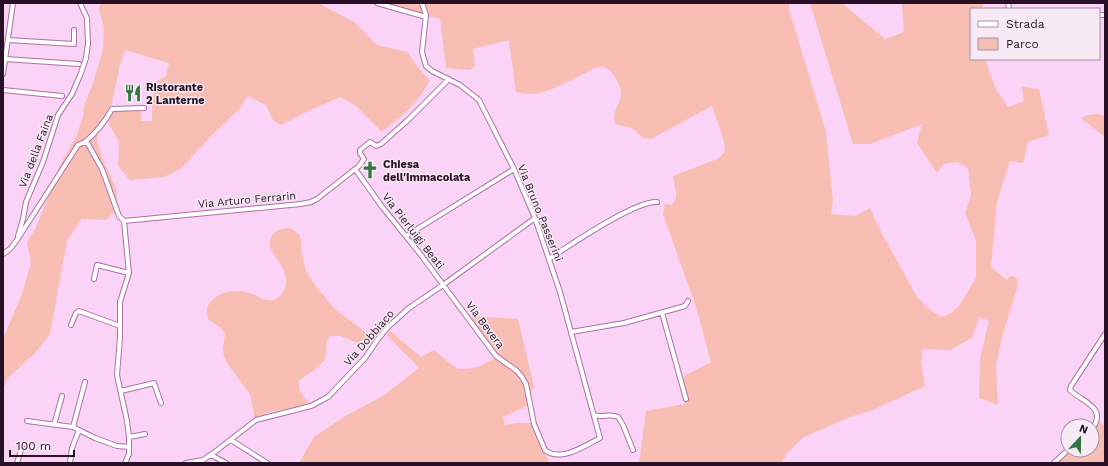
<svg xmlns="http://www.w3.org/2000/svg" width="1108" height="466" font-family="'Work Sans',sans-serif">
<rect width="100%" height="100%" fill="#fad3f6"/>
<path fill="#f8beb4" d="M101,3H318L354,22L377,45L407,52L421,71L430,80C419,102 401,117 382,132L355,105L340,97L306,112L281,125L273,120L266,105L248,96L240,108L208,139L182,168L164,177L130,180L118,166L119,141L108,123L114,111L141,110V121H152V105L155,82L166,76L169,63L125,50L118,71H119L111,106L98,126L97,139L101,155L116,189L118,207L107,220L82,219L67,241L50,334L35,353L8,378L3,389V339L22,294L31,263L27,242L36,228L60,165L76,137L83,117L84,106L93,83L103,50L104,31L99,8Z
M382,3H789V9L826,132L833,201L831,214L855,216L870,208L880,230L917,297C925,306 932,312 942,317L951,313L959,306L976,278V241L965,213L971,195L968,168L957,162L944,164L937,173L917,143L922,124L870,144H853L810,3H842L885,39L904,32L902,3H984L982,9H971V59H985L996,89L1008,107L1024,101L1022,87L1039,89L1049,135L1028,142L1023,163L1010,161L997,202L991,267L1007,280L1009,277L1013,276L1017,279V288L1002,338L996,365L998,405L979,398L980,358L989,321L979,317L972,338L950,350L923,349L921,363L925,386L873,410L850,417L804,437L786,454L782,463H639L646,411L685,404L684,376L711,362L696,307L663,214L665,204L672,205L676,198V192L673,176L717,159C721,157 724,154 725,149C725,139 715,116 712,106L651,139C639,139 640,132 631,128C625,125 620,127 615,123C611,110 623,102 621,91C619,83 612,68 603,67C597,66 591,70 586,73C569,80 550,93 532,94C527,94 521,93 516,92L509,40L473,49L475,66L470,70L446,68L440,19Z
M1099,114L1105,116V137L1081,118L1088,115Z
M287,228L292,229L299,234L301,240L302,254L306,271L318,289L335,309L368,334L371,338V341L367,345H363L341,336H330C324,343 328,351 325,358C323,366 306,375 300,380C296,388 303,396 309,402C292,412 271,407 255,419L250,394L227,363L224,356L223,348L225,334L221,328L208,319L207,308C213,292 235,288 250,293C256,295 261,299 267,300C279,303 288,288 286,278C284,267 275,257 270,247C268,235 276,229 287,228Z
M474,316L518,319L534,387L528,396L527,406L503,417L505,425L516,423H531L550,463H299L314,437L347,415L383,396L419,368L387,335L390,331L421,357L434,350C440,355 451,365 457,368C468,372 485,364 494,359L471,322V319Z
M1100,422L1105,426V463H1057L1071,450H1092V430Z"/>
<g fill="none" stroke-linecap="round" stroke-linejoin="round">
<g stroke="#ac71a7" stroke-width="6">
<path id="street" d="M377,3L426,17
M1008,3L1009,9
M1099,15H1105
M8,40L74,44V30
M5,59L79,64
M3,74L13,3
M3,90L62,96
M85,142C97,132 105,122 112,109L144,108
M355,169L383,208L421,255L496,356L517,371L522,377L526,384L534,424L545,450C561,463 586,445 600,438L560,292L535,218L514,169L479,100L460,85L432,71L426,66L422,52L426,15L422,3
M124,221L129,273L120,302V337L117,375L127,421L129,437V454L125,463
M18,236L23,219L26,202L43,162L58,115L72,94L81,73L86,58L88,44L87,18L80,3
M406,236L514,169
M3,254L10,249L17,240L78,145L85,142L88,144L102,169L119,216L124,221L301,204L311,202L317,199L359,166L364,159L360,153V150L370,142L376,146L381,144L409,119L449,79
M549,259C570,245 634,201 657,202
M94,279L97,265L129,273
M662,313L686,399
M71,325L76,313L79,311L120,326
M571,332L624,323L685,306L688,301
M121,391L154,383L161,403
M594,415C602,418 610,413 618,417L623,425L633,450
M27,421L73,427L95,438L117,446L129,447
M54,425L62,396
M73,427L85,382
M1092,429C1108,407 1082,402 1070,390L1071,386L1105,334
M129,437L145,434
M231,440L267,463
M211,455L226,463
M17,463L22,447
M70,463L72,448L79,430
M186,463L203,460L216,451L256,420L311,406L328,397L365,358L378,339L388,327L409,308L443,285L535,218
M1054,463L1068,450"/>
</g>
<use href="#street" stroke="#fff" stroke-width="4"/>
</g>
<defs>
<g id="restaurant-bare" transform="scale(1.38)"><path d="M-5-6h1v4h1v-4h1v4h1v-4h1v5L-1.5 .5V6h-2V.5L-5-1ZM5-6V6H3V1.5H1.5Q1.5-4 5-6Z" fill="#2f7642" stroke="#f7eaf5" stroke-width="2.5" paint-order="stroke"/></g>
<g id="church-bare" transform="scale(1.38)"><path d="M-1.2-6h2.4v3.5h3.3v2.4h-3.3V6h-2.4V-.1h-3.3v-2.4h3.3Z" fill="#2f7642" stroke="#f7eaf5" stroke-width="2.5" paint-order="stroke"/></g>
</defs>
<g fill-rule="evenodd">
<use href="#restaurant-bare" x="133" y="93"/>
<use href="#church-bare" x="370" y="170"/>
</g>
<g text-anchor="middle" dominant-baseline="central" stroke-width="3" stroke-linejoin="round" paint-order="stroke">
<g font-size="11" font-weight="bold" fill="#281126" stroke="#f7eaf5" text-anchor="start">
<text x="146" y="87">Ristorante<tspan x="146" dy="13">2 Lanterne</tspan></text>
<text x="383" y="164">Chiesa<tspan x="383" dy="13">dell'Immacolata</tspan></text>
</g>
<g font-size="11" fill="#281126" stroke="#f7eaf5">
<text transform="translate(36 151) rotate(-69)">Via della Faina</text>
<text transform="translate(247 200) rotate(-5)">Via Arturo Ferrarin</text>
<text transform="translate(540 213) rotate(68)">Via Bruno Passerini</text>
<text transform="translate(413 231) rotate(52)">Via Pierluigi Beati</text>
<text transform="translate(485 325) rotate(53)">Via Bevera</text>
<text transform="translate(369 338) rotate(-49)">Via Dobbiaco</text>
</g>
</g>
<rect width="1108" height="466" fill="none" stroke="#281126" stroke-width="8"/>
<rect x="970" y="8" width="130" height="52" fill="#f7eaf5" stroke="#a493a2"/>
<rect x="978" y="21" width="20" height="6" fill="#ffffff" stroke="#a493a2"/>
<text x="1006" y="28" font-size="12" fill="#281126">Strada</text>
<rect x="978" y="38" width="20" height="12" fill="#f8beb4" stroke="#a493a2"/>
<text x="1006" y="48" font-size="12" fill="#281126">Parco</text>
<g transform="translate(1080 438) rotate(22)"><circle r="19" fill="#f7eaf5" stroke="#a493a2"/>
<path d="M0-3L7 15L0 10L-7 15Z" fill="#2f7642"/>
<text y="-6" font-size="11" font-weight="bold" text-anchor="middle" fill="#281126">N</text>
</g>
<path d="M10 450v6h64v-6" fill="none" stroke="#281126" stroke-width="2"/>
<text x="16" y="450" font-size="12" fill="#281126" stroke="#f7eaf5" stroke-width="3" paint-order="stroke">100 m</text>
</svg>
